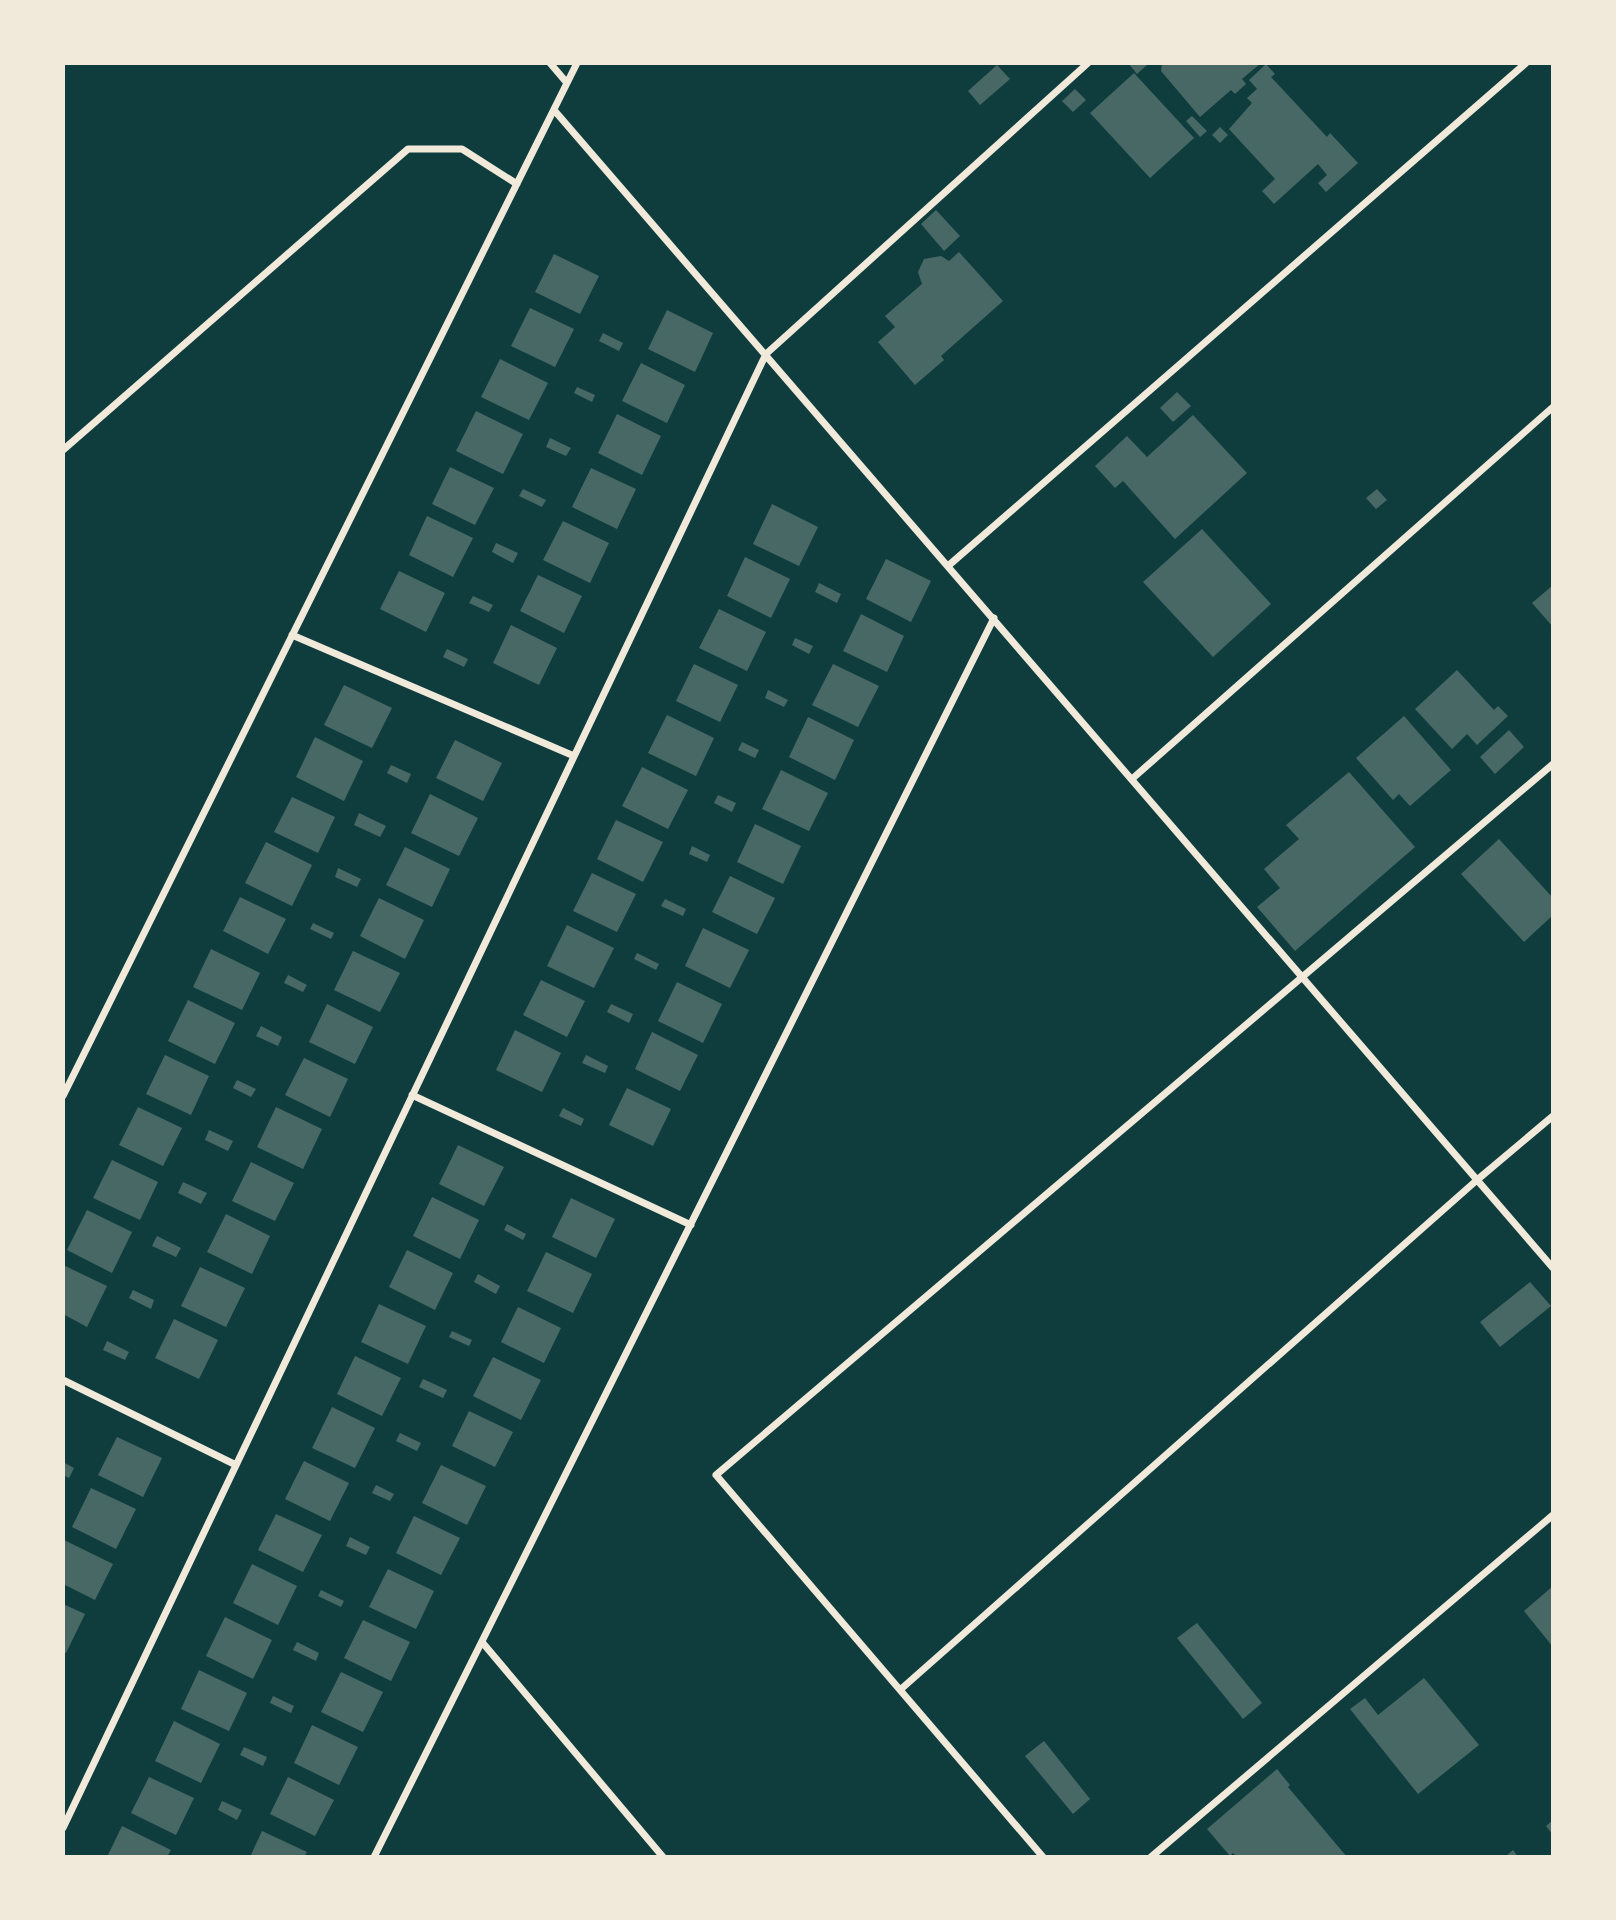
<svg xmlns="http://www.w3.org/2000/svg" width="1616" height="1920" font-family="Karla,sans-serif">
<rect width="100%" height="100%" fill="#0f3d3e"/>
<path fill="#486865" d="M1128,63H1146L1148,64L1137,74Z
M1162,63H1261L1242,79L1246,84L1235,94L1231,90L1200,117L1161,71Z
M1266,64L1275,74L1271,77L1327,137L1330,133L1358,163L1326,192L1318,183L1327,175L1318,164L1274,204L1262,191L1275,179L1229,129L1252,103L1247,98L1257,89L1249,80Z
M997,65L1010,79L980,105L968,91Z
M1134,73L1194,138L1150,178L1090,113Z
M1075,89L1086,100L1073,112L1062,101Z
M1192,116L1207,131L1200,137L1186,121Z
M1220,127L1228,135L1220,143L1212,135Z
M936,210L960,236L944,251L921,224Z
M959,252L1003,301L941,356L944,360L915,385L878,342L895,327L885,316L922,284L918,272L924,259L941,256L949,261Z
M554,254L599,276L580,314L535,292Z
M530,308L574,329L555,367L511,346Z
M667,310L713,333L695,372L648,349Z
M603,333L623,343L619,351L599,341Z
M500,359L548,383L529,420L481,397Z
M641,363L685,385L667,423L622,401Z
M577,387L595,395L592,402L574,393Z
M1177,392L1191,406L1173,422L1160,408Z
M476,411L523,434L503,474L456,451Z
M617,414L661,436L642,475L598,453Z
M1193,415L1247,473L1175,539L1123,481L1115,488L1095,466L1127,436L1147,457Z
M550,438L571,448L566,456L546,447Z
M450,467L494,488L475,525L432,504Z
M591,468L636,489L617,529L572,507Z
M523,489L546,500L542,507L519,496Z
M1377,489L1387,500L1376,509L1366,498Z
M772,504L818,527L799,566L753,544Z
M427,516L473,538L453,577L409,555Z
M563,521L609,543L590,583L543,560Z
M1202,529L1271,604L1213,657L1143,582Z
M496,543L518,553L513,563L492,552Z
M745,557L790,579L771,618L727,596Z
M886,559L931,581L911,622L866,599Z
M399,571L445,593L426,632L380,609Z
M538,575L582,596L564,633L520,611Z
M819,583L841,594L837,603L815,592Z
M1553,585V627L1532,603Z
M473,596L493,605L489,612L469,603Z
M719,609L766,632L747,671L699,648Z
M861,614L904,636L887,672L843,651Z
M511,625L557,648L539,685L493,663Z
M795,638L813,646L809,654L792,645Z
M447,649L468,659L464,667L443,657Z
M694,664L738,685L720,722L676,701Z
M833,664L879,686L858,727L812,705Z
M1457,670L1494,710L1498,706L1508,716L1477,745L1467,734L1452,749L1415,709Z
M344,685L392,708L372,748L324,725Z
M768,690L788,700L784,707L765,698Z
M667,715L714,738L696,776L648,753Z
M1404,716L1451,770L1410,806L1399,794L1393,800L1356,758Z
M808,717L854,740L835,780L789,757Z
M1509,730L1524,747L1495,774L1480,757Z
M315,737L363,761L344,801L296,777Z
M455,740L502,763L483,801L436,778Z
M742,742L759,750L755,758L738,750Z
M391,765L411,774L407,783L387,773Z
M642,767L688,790L668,829L622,806Z
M781,770L828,793L809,831L762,809Z
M1349,772L1415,847L1295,951L1257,907L1280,888L1264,869L1299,839L1286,825Z
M430,794L478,818L459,856L411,833Z
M718,795L736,803L732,812L714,803Z
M292,797L335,817L318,853L274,832Z
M359,813L386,826L380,837L354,825Z
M616,820L663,842L643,882L597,859Z
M755,824L801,846L783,884L737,862Z
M1499,839L1553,898V915L1524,942L1461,874Z
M266,842L312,865L292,906L245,883Z
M692,846L710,855L707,862L689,854Z
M405,847L450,869L432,907L386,885Z
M338,868L361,879L357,887L335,877Z
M592,873L636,894L617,932L573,911Z
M730,876L775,898L757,934L712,912Z
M240,897L286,919L268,954L223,931Z
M379,898L424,920L405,959L360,936Z
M665,899L686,909L683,916L661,906Z
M313,923L334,933L331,939L310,929Z
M567,925L614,948L594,988L547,966Z
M703,928L749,950L730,988L685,966Z
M211,949L260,973L242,1010L193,987Z
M353,951L400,973L380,1012L334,990Z
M637,953L659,964L656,970L634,959Z
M288,975L307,985L303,992L284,983Z
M541,980L585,1001L567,1037L523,1015Z
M677,982L722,1004L703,1043L658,1021Z
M188,1000L235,1023L215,1064L168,1041Z
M327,1004L373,1027L355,1064L309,1042Z
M611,1004L633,1014L629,1023L607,1012Z
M261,1026L282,1037L278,1046L256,1036Z
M515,1030L561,1053L542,1092L496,1070Z
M652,1032L698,1055L680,1091L635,1069Z
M165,1055L209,1076L191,1115L146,1094Z
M586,1055L608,1066L605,1073L582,1063Z
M304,1058L348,1079L330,1117L285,1095Z
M237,1080L256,1089L251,1097L233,1088Z
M627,1088L671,1109L653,1146L609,1125Z
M138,1107L182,1128L163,1166L119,1145Z
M276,1107L322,1129L303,1169L257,1147Z
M563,1108L584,1119L581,1126L559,1116Z
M209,1130L233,1141L228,1151L205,1140Z
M458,1145L504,1167L484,1206L439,1184Z
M112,1160L158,1182L140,1220L93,1198Z
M251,1162L294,1183L275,1221L232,1201Z
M183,1182L207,1193L201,1204L178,1193Z
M432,1197L479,1220L460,1259L413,1236Z
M571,1198L615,1219L596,1258L552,1237Z
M87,1210L132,1232L112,1273L67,1250Z
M226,1214L270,1236L252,1274L207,1252Z
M507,1224L526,1234L523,1240L504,1230Z
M157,1236L181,1248L176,1257L152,1246Z
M407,1250L453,1273L435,1310L389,1287Z
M546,1252L592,1274L573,1313L527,1291Z
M63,1265L107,1286L87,1327L63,1314Z
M200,1267L245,1288L226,1327L181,1306Z
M478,1274L500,1286L496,1294L474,1282Z
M1530,1282L1551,1306L1500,1347L1480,1322Z
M133,1290L154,1300L151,1309L129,1298Z
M379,1304L426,1326L408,1364L361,1342Z
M518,1307L561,1328L544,1363L501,1342Z
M174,1319L218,1340L199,1379L155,1358Z
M452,1331L472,1340L469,1346L449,1337Z
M107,1341L129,1352L125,1360L103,1350Z
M355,1356L401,1378L382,1416L337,1394Z
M493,1357L541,1380L521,1420L473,1396Z
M423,1379L447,1390L443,1398L419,1387Z
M332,1407L375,1428L355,1468L312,1448Z
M469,1411L513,1432L495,1467L452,1446Z
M400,1433L421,1443L417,1451L396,1441Z
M117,1437L162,1458L143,1497L98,1475Z
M304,1461L349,1483L330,1521L285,1499Z
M63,1462L74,1468L69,1478L63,1475Z
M441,1465L486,1486L467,1525L422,1503Z
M376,1485L394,1494L390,1501L372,1493Z
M91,1488L136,1509L116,1549L72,1527Z
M276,1514L322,1535L303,1572L258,1550Z
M414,1516L460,1538L441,1575L396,1553Z
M350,1537L370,1547L366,1555L346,1546Z
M64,1540L113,1564L95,1600L63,1584Z
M252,1564L297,1586L278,1625L233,1603Z
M388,1569L434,1591L416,1629L369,1607Z
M1553,1586V1647L1524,1611Z
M321,1590L344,1601L341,1607L318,1596Z
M63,1604L85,1614L66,1653L63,1651Z
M225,1617L272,1640L253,1679L206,1656Z
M363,1620L410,1642L391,1681L344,1658Z
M1197,1623L1262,1703L1243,1719L1177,1638Z
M297,1642L319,1653L316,1661L293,1650Z
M199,1670L247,1693L229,1731L181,1709Z
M341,1672L383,1692L363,1732L321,1712Z
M1424,1678L1479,1745L1418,1794L1350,1709L1365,1698L1378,1715Z
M273,1696L294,1706L291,1713L270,1703Z
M174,1721L220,1744L201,1783L155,1761Z
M312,1725L358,1747L339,1785L294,1763Z
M1044,1741L1090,1799L1073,1814L1025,1756Z
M244,1747L267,1757L263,1766L240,1755Z
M1277,1769L1290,1785L1288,1787L1347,1857H1237L1233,1853L1230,1856L1207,1829Z
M149,1777L194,1798L176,1835L131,1813Z
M288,1777L334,1800L315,1836L270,1814Z
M222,1801L242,1810L237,1820L218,1810Z
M1553,1820V1835L1546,1826Z
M122,1826L171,1850L167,1857H107Z
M262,1831L307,1852L304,1857H250Z
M1513,1850L1518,1857H1505Z"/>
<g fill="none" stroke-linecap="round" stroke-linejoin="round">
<path stroke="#f1e9da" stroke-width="7" d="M550,63L567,83
M554,110L1553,1268
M63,450L408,149H462L517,184
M948,566L1526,63
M292,635L574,756
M1132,779L1553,407
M412,1095L691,1225
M63,1096L577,63
M63,1380L236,1465
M482,1642L663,1857
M900,1690L1477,1180L1553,1116
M63,1828L766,354L1088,63
M374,1857L994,618
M1043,1857L716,1475L1553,764
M1151,1857L1553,1515"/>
</g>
<rect width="1616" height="1920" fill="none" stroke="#f1e9da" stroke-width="130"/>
</svg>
